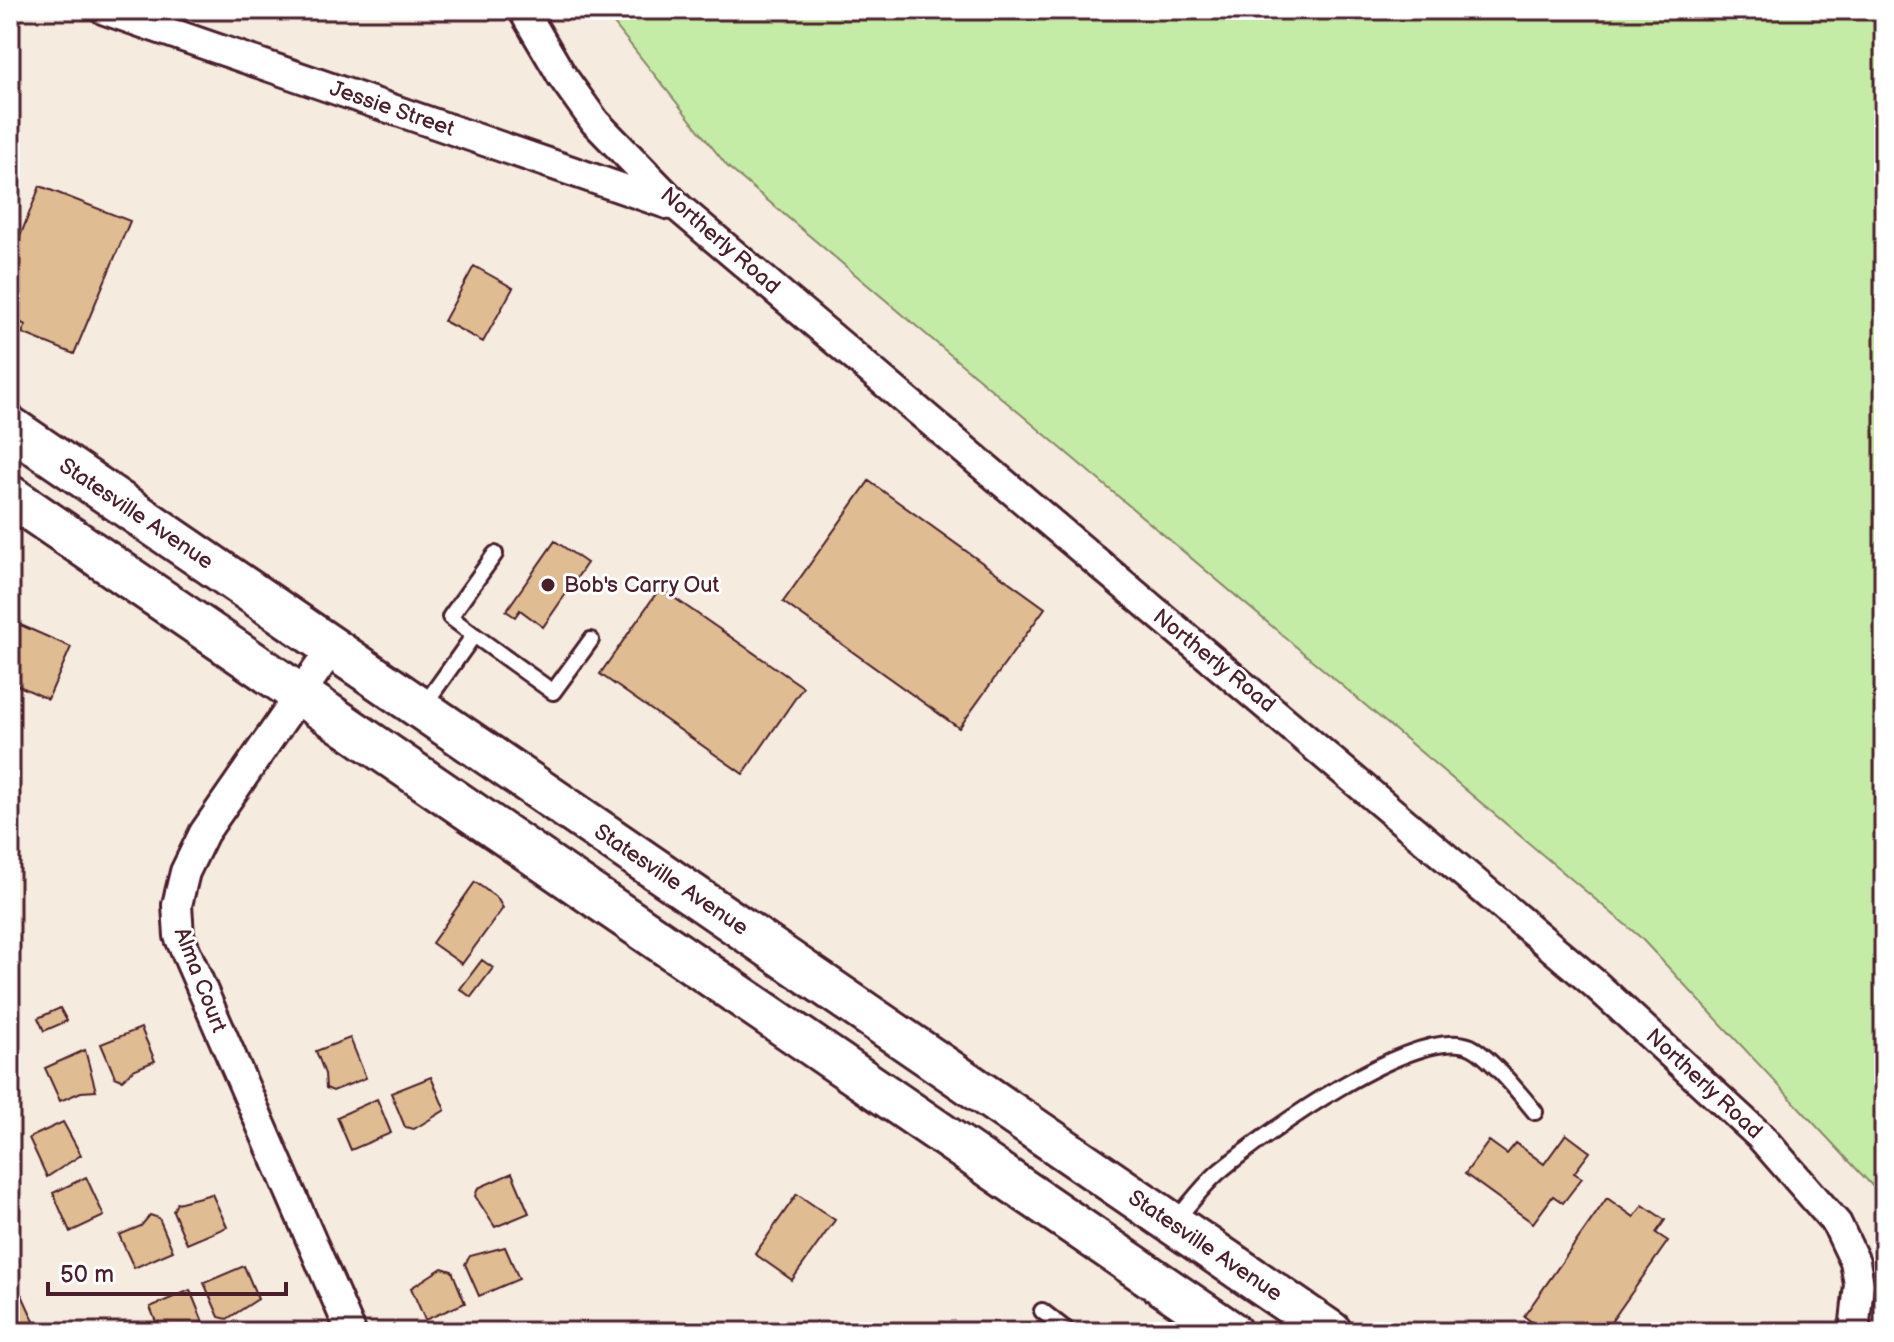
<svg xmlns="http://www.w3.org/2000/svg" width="1894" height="1342" font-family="'Balsamiq Sans',sans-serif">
<rect width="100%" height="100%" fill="#f5ebde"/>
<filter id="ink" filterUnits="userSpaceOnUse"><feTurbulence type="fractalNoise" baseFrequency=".0125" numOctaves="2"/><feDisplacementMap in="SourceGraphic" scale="16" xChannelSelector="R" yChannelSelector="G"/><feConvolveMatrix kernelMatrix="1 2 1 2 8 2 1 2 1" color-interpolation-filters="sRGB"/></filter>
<g filter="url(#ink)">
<path fill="#c5eca6" stroke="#888668" stroke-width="2" d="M603,10H1884V1209L1879,1193L1640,937L728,167Z"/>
<path fill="#dfbc91" stroke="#4a1f2b" stroke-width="2" d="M40,186L130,221L74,354L22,333L26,325L10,318V262Z
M474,266L513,288L483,342L444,321Z
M869,481L1045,608L959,728L783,602Z
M555,541L587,563L543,627L520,610L515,617L506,611Z
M660,588L803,687L743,774L600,674Z
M16,623L71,647L48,699L10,682V636Z
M475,882L497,898L503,908L462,964L432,943Z
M482,960L493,968L471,997L460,989Z
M60,1008L67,1021L44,1031L38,1018Z
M141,1028L155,1061L133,1070L122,1080L115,1077L101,1044Z
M350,1038L366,1078L333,1091L326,1088L325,1074L316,1051Z
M85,1050L96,1091L81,1092L60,1101L45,1068Z
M431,1077L445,1110L414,1129L405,1127L391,1093Z
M377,1099L391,1133L351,1150L337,1117Z
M63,1122L81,1155L47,1177L29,1138Z
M1566,1134L1590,1152L1574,1173L1582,1178L1563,1203L1553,1196L1533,1223L1465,1174L1489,1141L1507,1154L1516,1143L1544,1164Z
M512,1173L529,1213L495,1227L475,1196L478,1188Z
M86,1177L104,1216L70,1232L53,1193Z
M212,1194L227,1227L187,1244L173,1211L177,1203Z
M797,1194L835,1220L792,1280L755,1254Z
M1607,1198L1634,1217L1643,1205L1665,1220L1656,1233L1668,1241L1604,1332H1544L1524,1316Z
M150,1215L159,1218L173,1251L134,1268L119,1235L141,1226Z
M505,1247L519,1279L479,1296L465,1264L470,1256Z
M244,1266L258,1299L227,1319L219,1317L204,1283Z
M442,1268L452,1271L465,1303L425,1320L411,1288Z
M190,1290L203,1322L182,1332H160L150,1307Z
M22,1295L39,1332H10V1301Z"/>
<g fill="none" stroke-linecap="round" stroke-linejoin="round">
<g stroke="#4a1f2b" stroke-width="20">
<path id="service" d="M474,635L450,617L495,554
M422,708L474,635L553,692L591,640
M1176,1220C1190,1204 1204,1184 1221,1170C1264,1135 1416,1023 1471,1047C1488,1055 1522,1096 1535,1112
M1042,1311L1069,1332"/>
</g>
<g stroke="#4a1f2b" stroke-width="34">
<path id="minor" d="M105,10L670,205
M523,10L562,76L595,122L679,208L1595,984L1760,1136L1837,1224L1855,1262L1859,1284L1854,1332
M332,648L204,833L185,872L177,905L179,936L351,1332"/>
</g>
<g stroke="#4a1f2b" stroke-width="46">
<path id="secondary" d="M10,427L1331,1332
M10,496L1231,1332"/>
</g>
<use href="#service" stroke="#fff" stroke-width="14"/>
<use href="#minor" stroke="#fff" stroke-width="28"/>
<use href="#secondary" stroke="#fff" stroke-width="40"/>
</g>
</g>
<circle fill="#4a1f2b" stroke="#fff" stroke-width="3" cx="548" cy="585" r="8"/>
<g text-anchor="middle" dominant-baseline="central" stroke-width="6" stroke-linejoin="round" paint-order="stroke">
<g font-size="22" fill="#4a1f2b" stroke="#fff">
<text transform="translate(392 109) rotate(19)">Jessie Street</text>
<text transform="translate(720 241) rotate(41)">Northerly Road</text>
<text transform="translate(136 514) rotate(34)">Statesville Avenue</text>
<text transform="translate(1214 661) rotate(39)">Northerly Road</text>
<text transform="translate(671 880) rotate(34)">Statesville Avenue</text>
<text transform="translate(200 980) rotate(69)">Alma Court</text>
<text transform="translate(1704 1084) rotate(43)">Northerly Road</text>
<text transform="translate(1205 1246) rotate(34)">Statesville Avenue</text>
</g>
<g font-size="22" fill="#4a1f2b" stroke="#fff" text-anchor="start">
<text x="564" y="585">Bob's Carry Out</text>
</g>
</g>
<rect width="1894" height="1342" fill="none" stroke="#fff" stroke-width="40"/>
<rect x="20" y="20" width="1854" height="1302" fill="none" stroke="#4a1f2b" stroke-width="3" filter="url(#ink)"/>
<path d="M48 1282v12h238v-12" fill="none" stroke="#4a1f2b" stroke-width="4"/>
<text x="60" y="1282" font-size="24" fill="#4a1f2b" stroke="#ffffff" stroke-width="6" paint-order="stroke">50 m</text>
</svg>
